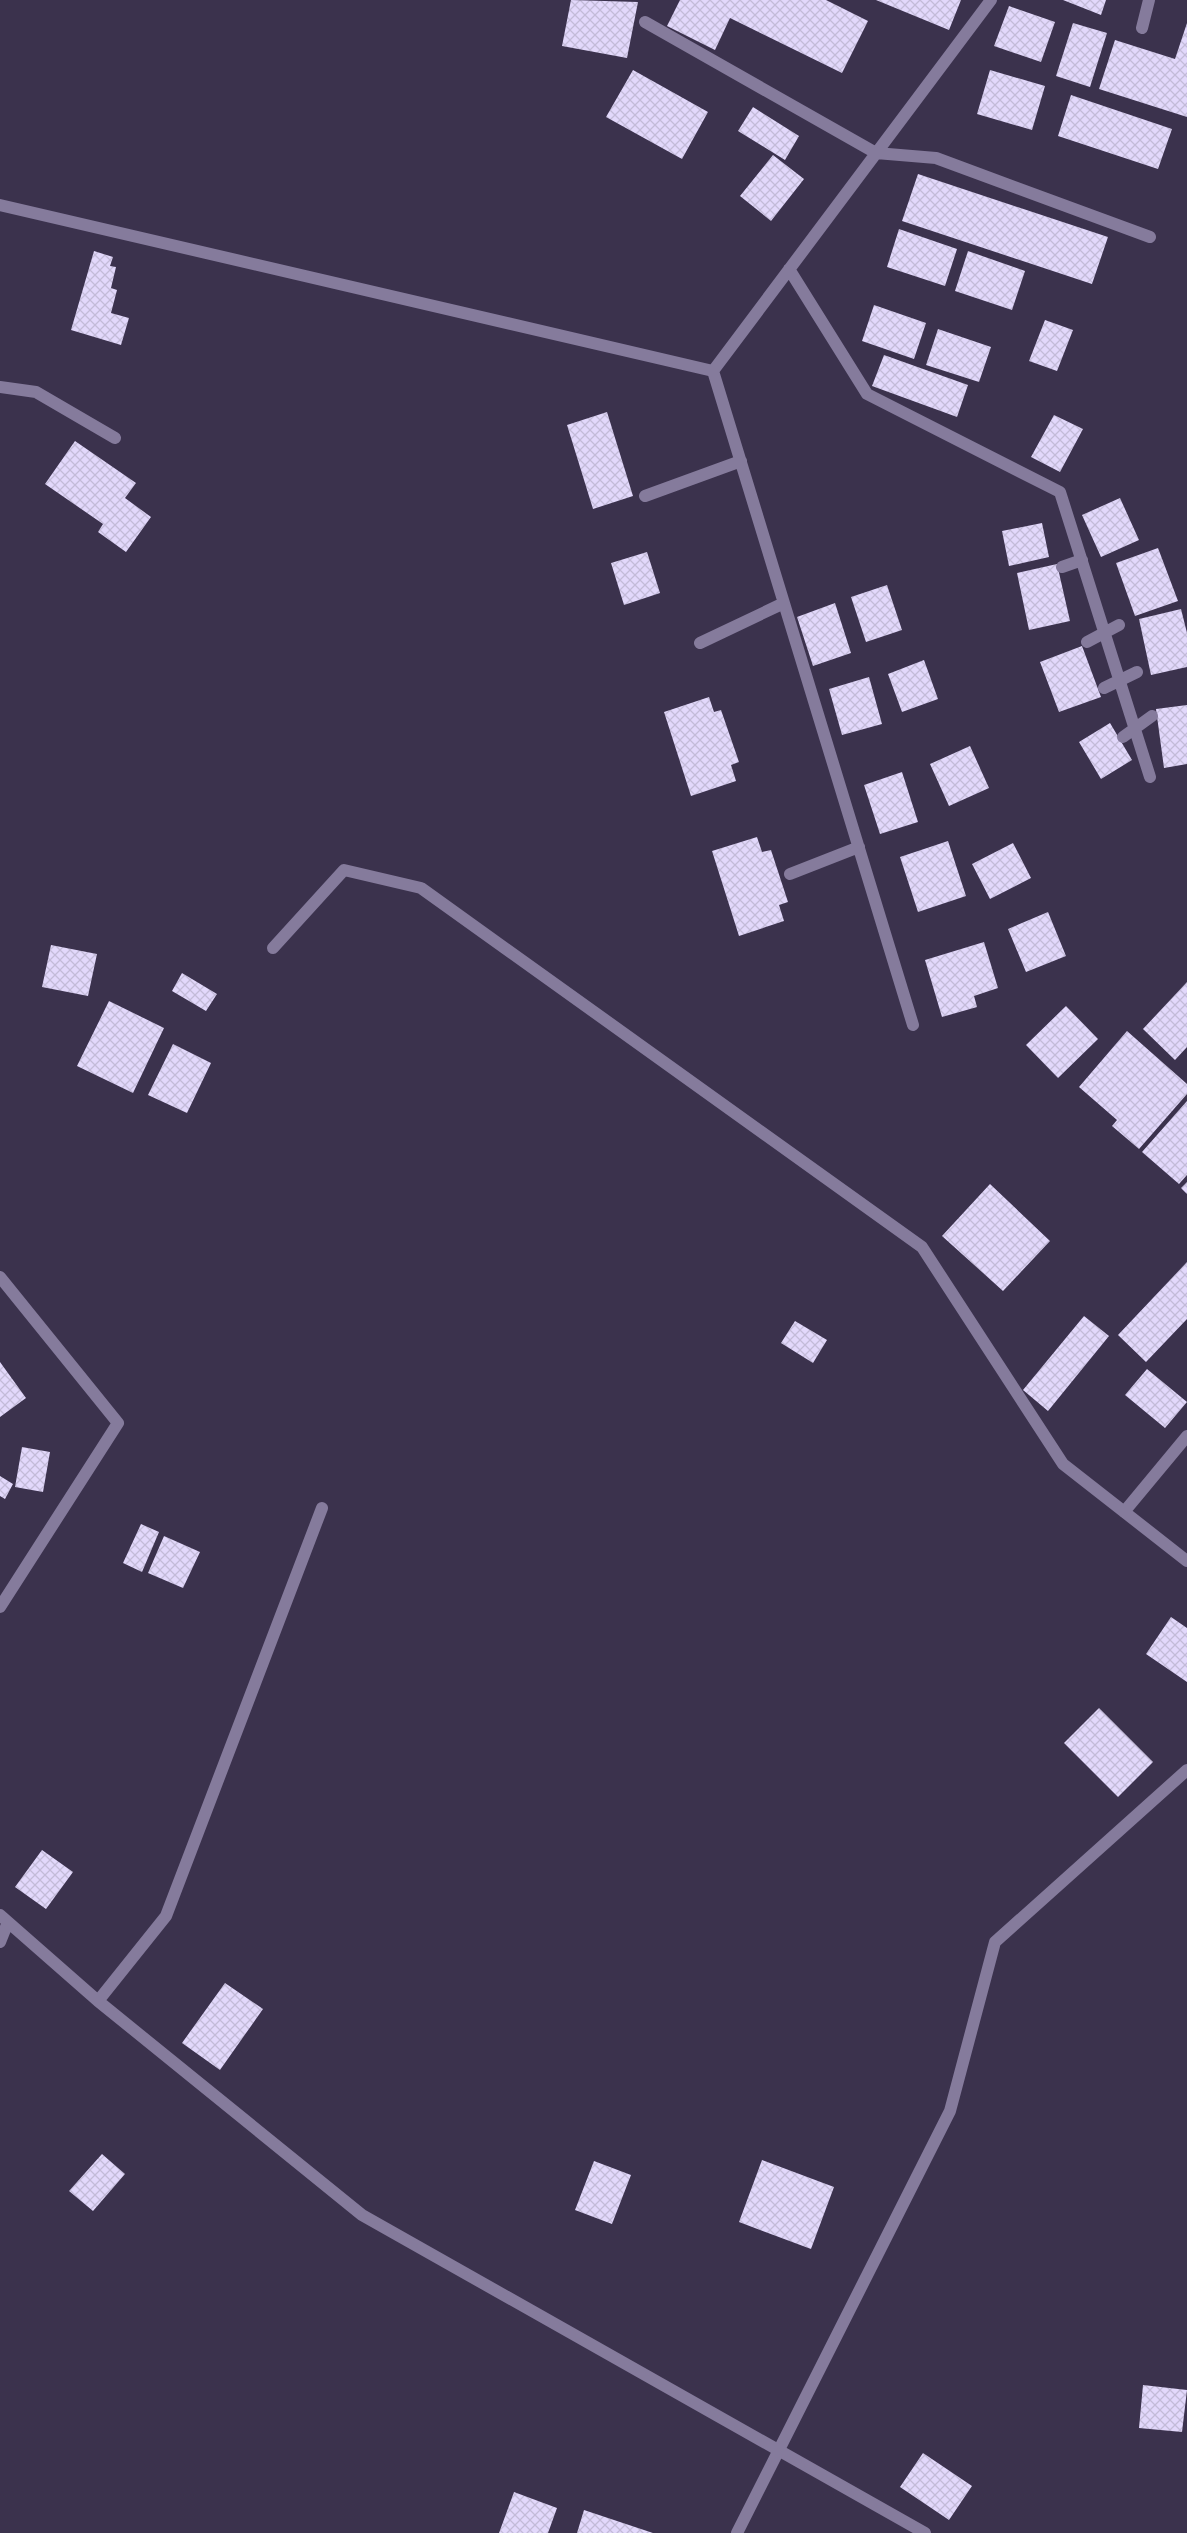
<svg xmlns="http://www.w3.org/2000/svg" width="1187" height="2533" font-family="Rubik,sans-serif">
<defs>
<pattern id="building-cross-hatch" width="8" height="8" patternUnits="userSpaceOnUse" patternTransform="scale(1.25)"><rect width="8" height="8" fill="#e2d8fb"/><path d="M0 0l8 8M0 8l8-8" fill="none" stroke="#c3bbd8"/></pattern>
</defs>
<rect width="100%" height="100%" fill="#3b324d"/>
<path fill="url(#building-cross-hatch)" d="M571,0L638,2L627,58L562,46Z
M680,0H826L868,21L842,73L730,18L715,50L667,26Z
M876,0H961L949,30Z
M1063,0H1106L1101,15Z
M1009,6L1055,22L1041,62L994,46Z
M1073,23L1107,33L1090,87L1056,76Z
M1187,23V117L1099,89L1115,40L1175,59Z
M633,70L708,112L682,159L606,117Z
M990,70L1045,86L1032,130L977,114Z
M1071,95L1172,129L1158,169L1058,136Z
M753,107L799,136L785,160L738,131Z
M773,155L804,179L771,221L740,196Z
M918,174L1108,237L1092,284L902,221Z
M899,229L957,249L945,286L887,267Z
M94,251L113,257L110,266L116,267L111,288L117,290L111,313L129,318L121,345L71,330Z
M968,251L1025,271L1012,310L955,291Z
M874,305L926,323L914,359L862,341Z
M1045,320L1073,330L1057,371L1029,361Z
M938,329L991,347L979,382L926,365Z
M884,355L968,385L957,417L872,386Z
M607,412L633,496L593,509L567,425Z
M1054,415L1083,429L1060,472L1031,457Z
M75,441L136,483L125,498L151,517L126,552L98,532L103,524L45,484Z
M1120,498L1139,540L1101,557L1082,515Z
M1042,523L1049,557L1009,566L1002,531Z
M1158,548L1178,601L1135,616L1116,563Z
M647,552L660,593L624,605L611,563Z
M1057,564L1070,621L1029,630L1017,573Z
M887,585L902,630L866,642L851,597Z
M835,603L851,653L813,666L797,617Z
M1181,609L1187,633V667L1151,675L1139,619Z
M1082,646L1101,697L1059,712L1040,662Z
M924,660L938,699L902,712L888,674Z
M869,677L882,724L842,735L829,689Z
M709,697L714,712L721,710L739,762L731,765L736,781L691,796L664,712Z
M1187,705V764L1164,768L1156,709Z
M1110,723L1132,760L1101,779L1079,742Z
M970,746L989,788L949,806L930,764Z
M902,772L918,822L880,834L864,785Z
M757,837L762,852L771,850L788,902L779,905L784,921L739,936L712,851Z
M948,841L966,896L918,912L900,857Z
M1013,843L1031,878L990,899L972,864Z
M1048,912L1066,956L1026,972L1008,929Z
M984,942L998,988L974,996L977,1007L942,1017L925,960Z
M51,945L97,954L88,996L42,987Z
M182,973L217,994L206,1011L172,991Z
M1187,982V1047L1175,1060L1143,1029Z
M109,1001L164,1028L133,1093L77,1066Z
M1066,1006L1098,1039L1058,1078L1026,1045Z
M1127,1031L1187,1084V1094L1139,1149L1112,1126L1117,1120L1079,1087Z
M173,1044L211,1063L187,1113L148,1095Z
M1187,1101V1175L1179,1184L1142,1152Z
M1187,1182V1194L1181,1188Z
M990,1184L1050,1241L1003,1291L942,1236Z
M1187,1262V1319L1146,1362L1118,1335Z
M1084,1316L1109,1336L1048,1411L1023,1390Z
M795,1321L827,1340L813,1363L781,1343Z
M0,1362L26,1398L0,1417Z
M1147,1369L1187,1402L1165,1428L1125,1395Z
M22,1447L50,1452L43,1492L15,1487Z
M0,1476L13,1484L5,1499L0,1496Z
M141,1524L159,1532L142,1572L123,1563Z
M164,1536L200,1552L183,1588L148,1573Z
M1171,1617L1187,1628V1682L1146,1654Z
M1099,1708L1153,1762L1118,1797L1064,1743Z
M42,1850L73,1872L46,1909L15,1887Z
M225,1983L263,2009L220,2070L182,2043Z
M102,2154L125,2174L93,2211L69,2191Z
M762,2160L834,2187L811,2249L739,2222Z
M594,2161L631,2175L612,2224L575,2210Z
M1143,2385L1187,2390L1182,2432L1139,2428Z
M923,2453L972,2486L949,2520L900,2487Z
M514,2492L557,2508L548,2533H499Z
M584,2510L653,2533H577Z"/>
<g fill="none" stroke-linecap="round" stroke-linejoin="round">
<path stroke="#857b9c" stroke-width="12" d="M645,22L876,153L936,158L1150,237
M1142,28L1149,0
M0,205L713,371
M789,269L867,394L1060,492L1150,777
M0,387L36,392L115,438
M645,496L741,461
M1062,567L1082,560
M1087,642L1119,625
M700,643L784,603
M1104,688L1137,672
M1123,737L1152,716
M790,874L859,847
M273,948L344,870L421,888L922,1247L1063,1464L1187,1561
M913,1025L713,371L991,0
M0,1277L118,1423L0,1607
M1124,1512L1187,1436
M0,1915L98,2001L166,1916L322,1508
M0,1942L8,1922
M98,2001L362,2215L925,2533
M737,2533L950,2111L995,1942L1187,1770"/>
</g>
</svg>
